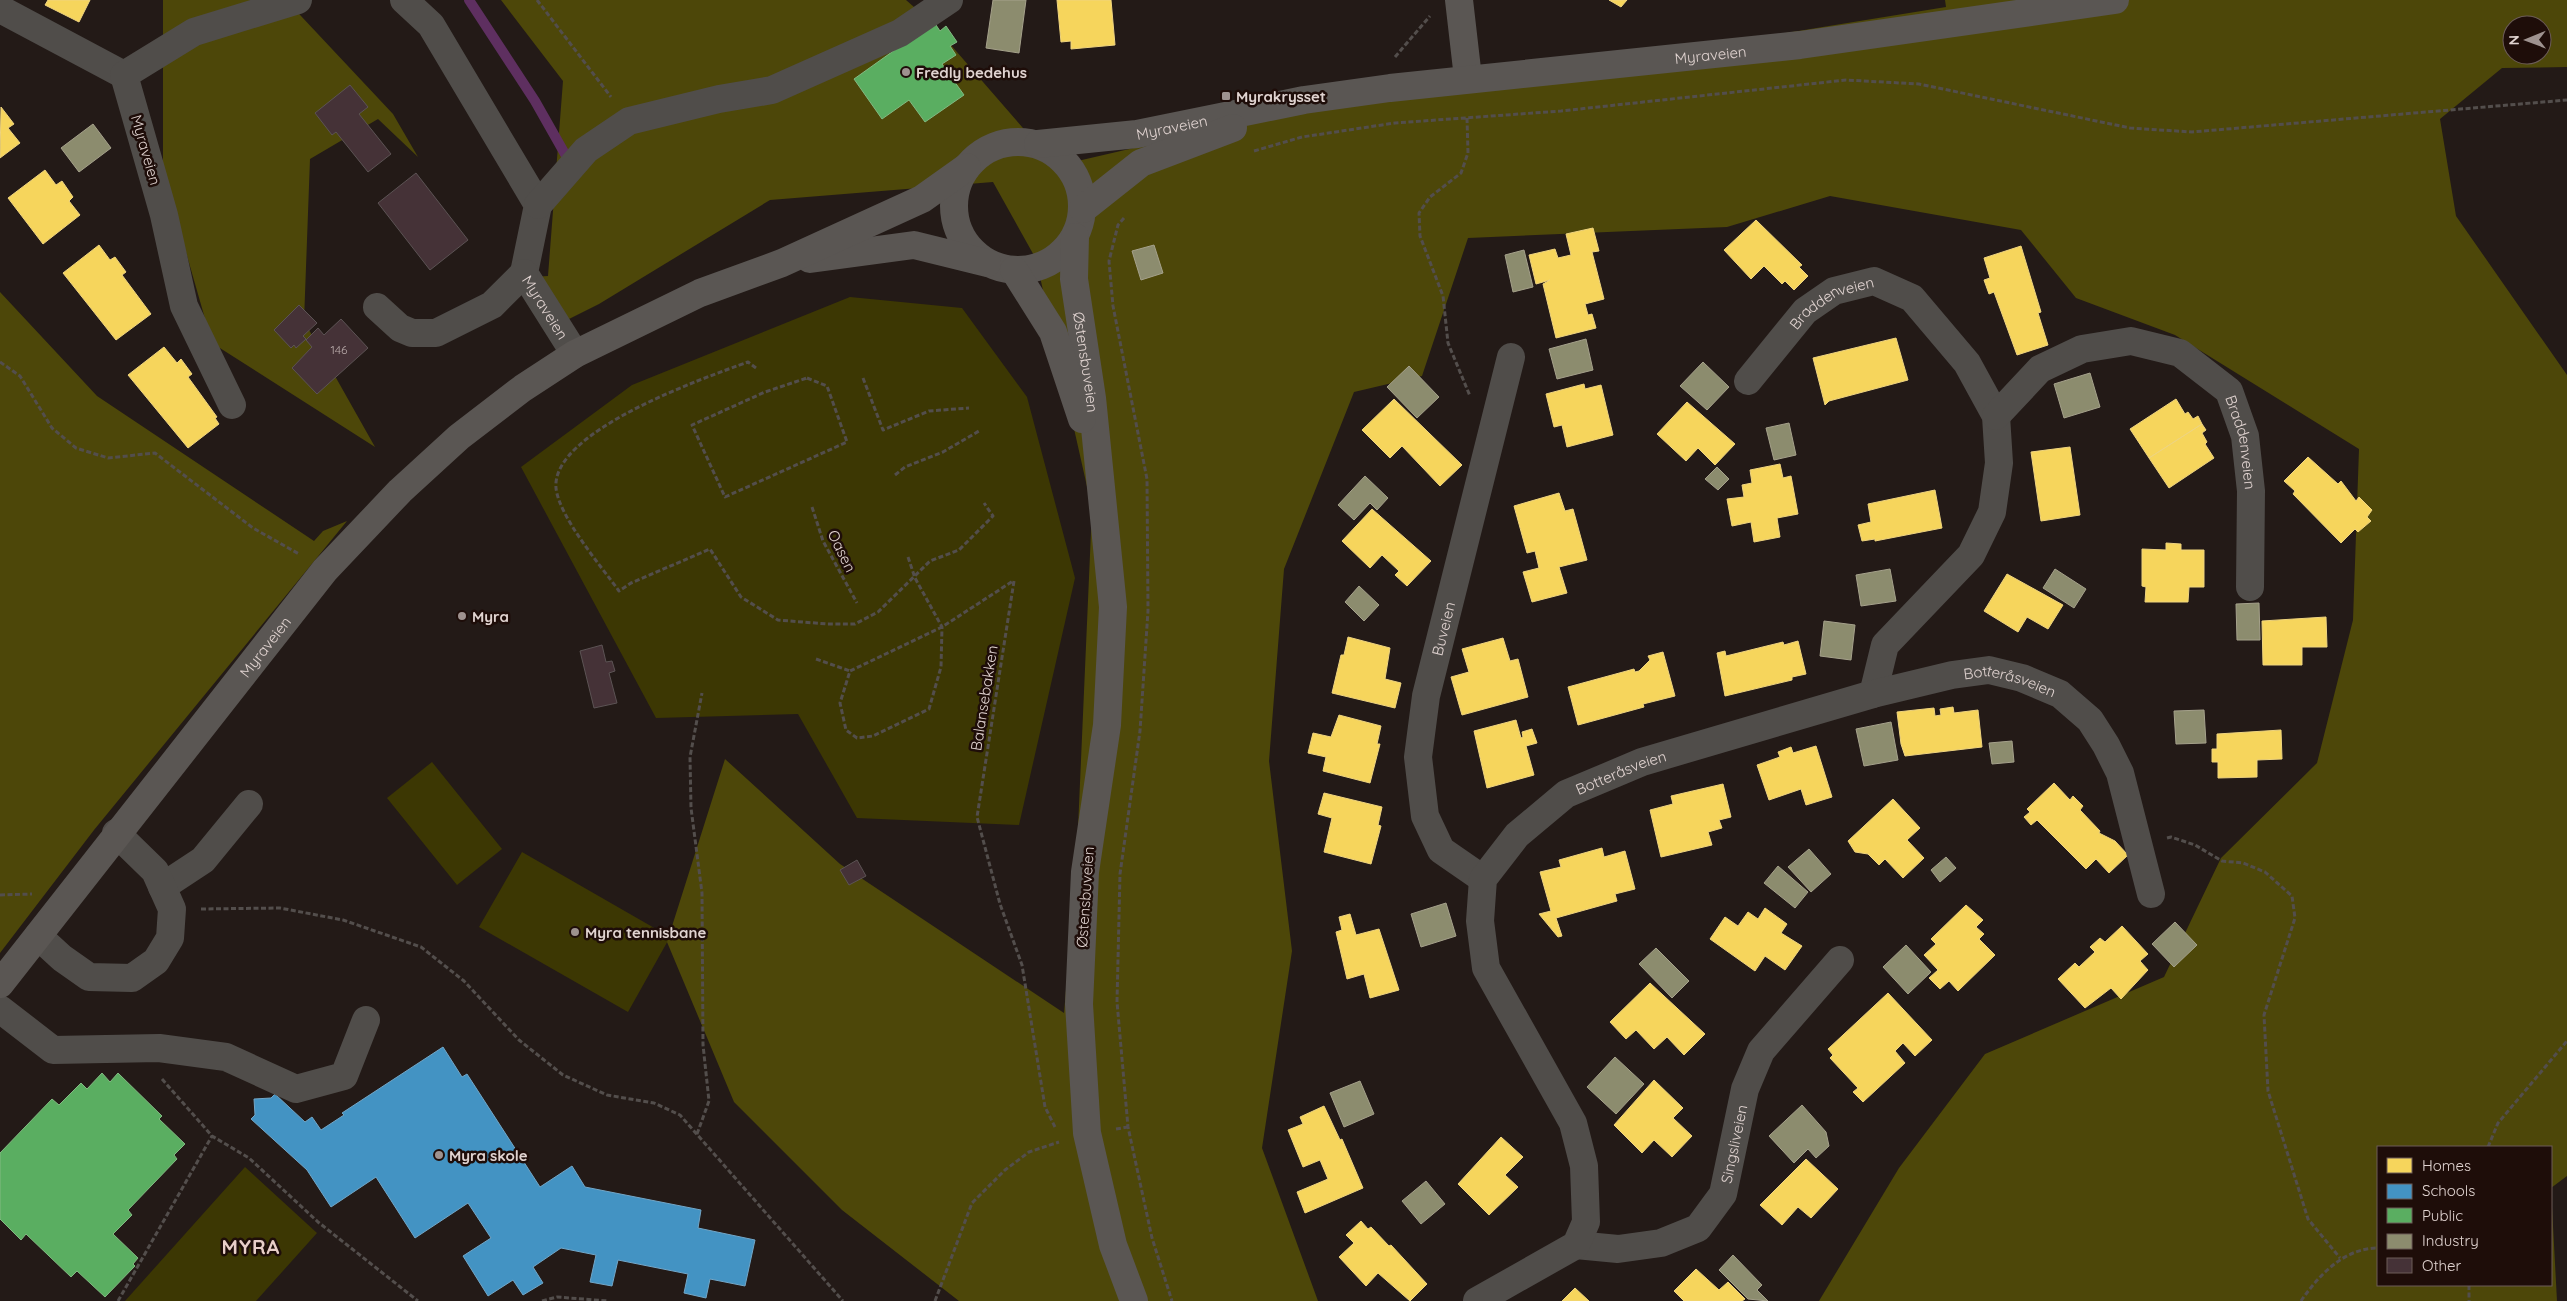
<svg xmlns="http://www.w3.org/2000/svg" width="2567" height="1301" font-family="Quicksand,sans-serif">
<rect width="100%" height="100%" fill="#231a17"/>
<path fill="#3c3703" d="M850,297L962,308L1027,397L1075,578L1019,825L857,818L798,714L656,718L521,467L632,385Z
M432,762L502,849L457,885L387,798Z
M522,852L670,937L628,1012L479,927Z
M245,1167L317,1233L256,1301H125Z"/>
<path fill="#4d4709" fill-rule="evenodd" d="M163,0H286L393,114L418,157L378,119L310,159L304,321L375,447L212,343L163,172Z
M501,0H906L930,21L1056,166L1263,118L1946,7L1945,0H2567V67L2502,68L2440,119L2456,216L2567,375V1176L2551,1188L2557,1301H1819L1899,1168L1985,1054L2164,977L2221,858L2317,763L2353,620L2359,449L2175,335L2076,298L2021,230L1830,196L1727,227L1468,238L1422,376L1354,392L1284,569L1269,761L1292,951L1262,1148L1318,1301H959L842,1210L734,1102L667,942L725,759L840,864L1064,1013L1076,874L1092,509L1036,259L993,182L770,200L599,304L561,323L533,277L548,276L563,81ZM2512,25H2542V55H2512ZM2378,1147H2551V1285H2378Z
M0,292L97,396L314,541L323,531L347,521L94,830L0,953Z"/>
<path fill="#f6d55c" stroke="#efd47f" d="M48,0H90L79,22L45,5Z
M1057,0H1111L1115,45L1071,49V41L1061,42Z
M1609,0H1627L1621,7Z
M1,107L14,124L8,128L20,143L0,158Z
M45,170L56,185L62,181L73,197L69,201L80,215L43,244L8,198Z
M1756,220L1802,265L1799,267L1808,276L1794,290L1785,281L1782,284L1764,266L1751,279L1724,250Z
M1593,228L1599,251L1592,252L1604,299L1585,304L1588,315L1592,314L1596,328L1556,338L1543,284L1550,280L1536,284L1529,255L1555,249L1558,258L1571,255L1566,234Z
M99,245L110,260L115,257L126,272L122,275L151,314L116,340L63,273Z
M2021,246L2041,312L2038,313L2048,345L2017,355L1994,292L1989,294L1984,280L1990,278L1984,258Z
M1896,338L1908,380L1829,401L1825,405L1813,358Z
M164,347L177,363L181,359L192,374L188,377L217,417L215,418L219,424L188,448L128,375Z
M1584,384L1585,389L1601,385L1613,435L1567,447L1562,425L1554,427L1546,394Z
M1394,399L1462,465L1440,486L1402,446L1390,458L1362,430Z
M2176,399L2185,414L2188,412L2193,419L2198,416L2202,424L2149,458L2130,429Z
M1687,402L1735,444L1715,465L1698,448L1686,461L1657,434Z
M2202,424L2206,430L2202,433L2207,442L2205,444L2214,458L2169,488L2149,458Z
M2070,447L2080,515L2041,521L2031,452Z
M2308,457L2338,484L2341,481L2356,501L2359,497L2372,510L2367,517L2371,521L2358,532L2355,529L2341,543L2293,494L2295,491L2284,481Z
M1780,464L1783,478L1791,476L1798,514L1777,518L1780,537L1754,542L1751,522L1732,526L1727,499L1744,497L1742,485L1752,483L1750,470Z
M1935,490L1942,528L1875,541V539L1862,541L1858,525L1871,522L1868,504Z
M1559,493L1565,511L1573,509L1587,560L1559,567L1567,593L1532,602L1523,572L1539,568L1535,551L1527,553L1514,506Z
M1372,509L1431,561L1407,586L1395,575L1399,571L1382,555L1370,568L1342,541Z
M2166,543L2181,544V550H2204V587H2189L2188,602H2145L2146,587L2142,586V549L2166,550Z
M2007,574L2063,605L2048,629L2027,617L2018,632L1984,611Z
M2326,617L2327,647H2302V665H2263L2262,621Z
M1348,637L1390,648L1385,679L1401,683L1395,708L1332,693L1341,655H1344Z
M1503,638L1510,661L1518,659L1528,697L1462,715L1451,677L1469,672L1462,649Z
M1798,641L1806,674L1792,677V680L1725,696L1717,653L1725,651L1726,656L1783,642L1784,645Z
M1663,652L1675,696L1643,704L1644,707L1578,725L1568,687L1634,669L1635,672L1639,671L1650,660L1648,656Z
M1953,707L1954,713L1978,710L1982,747L1905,756L1901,744L1897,712L1934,708L1935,716L1941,715L1940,709Z
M1339,715L1381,726L1377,744H1380L1370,783L1323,771L1326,757L1308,753L1313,733L1331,737Z
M1516,720L1521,738L1523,737L1522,732L1532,729L1537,743L1526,746L1534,775L1487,788L1474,731Z
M2281,730L2282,759L2257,760V777L2218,778V762H2212V749H2217V734Z
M1816,746L1832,797L1806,805L1801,789L1769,800L1757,765L1780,757L1778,752L1791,747L1793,753Z
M2054,783L2070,800L2073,796L2083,806L2080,810L2100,831L2099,833L2115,841L2128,855L2109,873L2096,859L2086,869L2037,820L2031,825L2024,817L2030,812L2027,809Z
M1723,784L1731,817L1719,820L1722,828L1708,832L1712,845L1661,857L1650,810L1673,804L1671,796Z
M1324,793L1382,807L1378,825L1381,826L1371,864L1324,852L1332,818L1318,814Z
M1893,799L1920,828L1907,840L1924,858L1903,878L1885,859L1879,865L1868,854L1855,852L1848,841Z
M1602,848L1604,857L1625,851L1635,889L1615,894L1617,901L1556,918L1562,936L1558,937L1539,914L1551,911L1540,872L1561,867L1559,860Z
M1966,905L1983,920L1976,927L1984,934L1979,939L1995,955L1958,991L1949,981L1940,989L1929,978L1938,970L1924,955L1936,944L1931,939Z
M1765,908L1787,924L1781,933L1802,946L1785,970L1765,956L1755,971L1710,939L1725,917L1738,926L1748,912L1758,919Z
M1350,914L1356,935L1379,929L1399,990L1370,998L1364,974L1347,979L1336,932L1342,930L1339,917Z
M2122,926L2148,954L2140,961L2148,970L2121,999L2111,988L2085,1008L2058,979L2075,963L2079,967L2095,952L2090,947L2100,938L2105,942Z
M1650,983L1705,1034L1684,1055L1667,1037L1654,1049L1636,1030L1626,1039L1610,1022Z
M1888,993L1932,1040L1915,1056L1903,1043L1895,1051L1905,1063L1863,1102L1853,1092L1858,1088L1830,1058L1833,1055L1828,1049Z
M1654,1080L1683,1108L1673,1118L1692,1136L1672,1157L1654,1140L1642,1153L1614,1125Z
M1324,1106L1340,1140L1342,1139L1363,1188L1305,1213L1297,1192L1328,1179L1320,1160L1303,1167L1288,1130L1303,1124L1300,1117Z
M1501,1137L1523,1157L1505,1175L1518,1187L1489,1215L1458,1184Z
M1806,1159L1838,1189L1811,1218L1798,1207L1782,1225L1760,1205Z
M1361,1221L1368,1229L1371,1227L1389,1246L1391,1245L1427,1284L1410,1301L1378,1273L1366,1286L1339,1257L1354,1243L1346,1235Z
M1696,1269L1719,1290L1728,1282L1745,1299L1742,1301H1684L1674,1291Z
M1575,1288L1589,1301H1562Z"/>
<path fill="#4393c3" stroke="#72a6c7" d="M443,1047L462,1077L467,1074L540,1187L572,1166L585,1187L701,1210L698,1228L755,1240L745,1286L710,1279L706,1298L684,1293L688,1274L618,1260L612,1286L590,1282L596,1255L561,1248L533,1267L543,1283L523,1295L513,1280L488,1296L463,1256L491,1238L468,1203L415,1238L376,1177L331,1207L307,1170L251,1119L255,1115L254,1099L271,1098L275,1094L305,1122L312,1117L321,1130L344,1115L342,1113Z"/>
<path fill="#5aae61" stroke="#82b982" d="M934,22L940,31L946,26L957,42L950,46L956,55L942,64L964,95L925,122L909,100L882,119L854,79Z
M102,1073L110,1082L118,1073L162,1116L159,1119L185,1144L174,1155L177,1159L128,1210L132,1215L113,1234L138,1258L133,1264L135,1266L105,1297L77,1271L71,1277L26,1234L21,1240L0,1219V1153L52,1099L59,1105L81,1083L87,1089Z"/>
<path fill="#8c8c6e" stroke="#a5a18b" d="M993,0H1026L1019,53L986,48Z
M93,124L111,148L79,172L61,148Z
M1154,245L1163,273L1141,280L1132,251Z
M1524,250L1533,287L1513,292L1505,255Z
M1586,339L1593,370L1557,379L1549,349Z
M1703,362L1729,387L1707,410L1680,386Z
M1409,366L1439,397L1417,418L1387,387Z
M2090,373L2100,407L2064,418L2054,384Z
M1789,423L1796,455L1774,460L1766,428Z
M1717,467L1729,479L1718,490L1705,479Z
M1365,476L1388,498L1377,510L1370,503L1354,520L1338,505Z
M1890,569L1896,601L1861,606L1856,575Z
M2055,569L2086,589L2074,608L2043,588Z
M1359,586L1379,605L1364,621L1345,602Z
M2259,603L2260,640H2237L2236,604Z
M1824,621L1855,625L1851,660L1820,656Z
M2204,710L2206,743L2176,744L2174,711Z
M1891,722L1898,760L1864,766L1856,729Z
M2012,741L2014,762L1992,764L1989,743Z
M1809,849L1831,874L1811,892L1788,867Z
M1946,857L1956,868L1940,882L1931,870Z
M1778,866L1808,892L1795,908L1764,883Z
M1446,903L1456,936L1421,947L1411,914Z
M2175,922L2197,945L2174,967L2152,944Z
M1906,945L1931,972L1908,994L1883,967Z
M1656,948L1689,981L1672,998L1639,964Z
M1615,1057L1644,1084L1616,1114L1587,1087Z
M1360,1081L1374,1114L1344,1127L1330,1093Z
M1802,1105L1826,1132L1829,1146L1816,1158L1808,1149L1794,1163L1769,1136Z
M1426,1181L1445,1204L1421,1224L1402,1201Z
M1733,1255L1762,1285L1757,1290L1768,1301L1748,1299L1719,1270Z"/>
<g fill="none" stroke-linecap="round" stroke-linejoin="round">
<path stroke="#5e2f60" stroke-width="10" d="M469,0L535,101L565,154"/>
</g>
<path fill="#453237" stroke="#5c5354" d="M350,85L368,107L359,114L391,154L368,172L336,132L332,135L315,113Z
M416,173L468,240L430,270L378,203Z
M299,305L317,323L303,336L306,339L296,348L294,345L291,348L274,330Z
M341,319L368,348L317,394L292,368L312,347L306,340L318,328L324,335Z
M602,645L606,662L612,661L615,671L609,673L617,703L594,708L580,651Z
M857,860L866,876L849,885L840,870Z"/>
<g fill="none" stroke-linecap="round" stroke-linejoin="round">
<path stroke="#534e4c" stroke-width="3" stroke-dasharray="5 2.5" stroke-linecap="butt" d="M537,0L611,97
M1395,57L1430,16
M1467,118L1468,153L1461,173L1430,197L1419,213L1420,236L1443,296L1448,343L1470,396
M1254,151L1302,137L1395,123L1561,111L1846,80L1919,84L2130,128L2192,132L2567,100
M1124,218L1118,225L1109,261L1113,306L1147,479L1148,611L1140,731L1120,874L1117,1002L1128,1127L1152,1238L1172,1301
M0,362L20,376L52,428L76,448L108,458L155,453L253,528L299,554
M756,368L748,362C704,378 551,431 556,488C559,517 601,566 619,591L631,583L710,549L741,597L778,620L827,624H855L878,612L930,561L959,550L993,516L984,503
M807,378L827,386L847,442L725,497L692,425L765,392Z
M863,378L883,430L929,411L969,408
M895,475L905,467L943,452L979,431
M812,507L823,541L857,603
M908,557L915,578L942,627L941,667L929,709L873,736L857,738L846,730L840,703L850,671L942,627L1013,581
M1014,581L977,817L1000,904L1022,965L1045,1107L1055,1127
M816,659L850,671
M2167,838L2171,837L2195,845L2222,861L2243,863L2265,872L2292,896L2295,918L2264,1015L2268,1091L2308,1219L2340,1258
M0,895L32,894
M201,909L280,908L343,920L421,947L464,981L519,1040L563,1075L607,1095L654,1103L680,1115L843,1301
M162,1079L212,1136L249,1158L318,1222L418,1301
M1116,1129L1128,1127
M697,1134L709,1101L703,1045L702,893L691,808L690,757L702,693
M2488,1147L2498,1123L2567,1041
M2469,1285V1301
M118,1301L212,1136
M542,1301L557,1297L608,1301
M935,1301L972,1203L1005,1170L1029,1152L1059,1142
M2301,1301C2319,1275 2344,1248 2378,1248"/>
<g stroke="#504d4a" stroke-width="28">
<path id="s1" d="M404,0L431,25L538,205L524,273L575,354"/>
<path d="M0,9L124,75"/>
<path d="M538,205L586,150L629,121L719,99L772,90L900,33L949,0"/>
<path d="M377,307L400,328L412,333H436L492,305L524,273"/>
<path id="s2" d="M1748,381L1805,311L1834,291L1874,281L1912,298L1967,363L1996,416L1999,463L1992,512L1971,555L1885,645L1873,694"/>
<path d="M232,405L184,306L164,215L124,75L194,32L298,0"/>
<path id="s3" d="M1996,416L2040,369L2082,349L2131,341L2180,353L2229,391L2245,436L2251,491L2250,587"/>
<path id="s4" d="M1483,879L1441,850L1425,816L1418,757L1426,696L1511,357"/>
<path d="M162,887L203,860L249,804"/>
<path d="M38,936L62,958L89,977L132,978L156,961L170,938L172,909L155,871L116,833"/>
<path d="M0,1009L53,1050L159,1048L226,1057L296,1089L344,1076L366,1020"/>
<path id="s5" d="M1576,1245L1618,1249L1661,1243L1698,1228L1723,1194L1745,1089L1761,1051L1840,960"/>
<path id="s6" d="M1477,1301L1576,1245L1586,1222L1584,1166L1573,1123L1486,968L1480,921L1483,879L1517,835L1566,794L1642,762L1873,694L1952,675L1989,670L2022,678L2060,694L2090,720L2106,745L2120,773L2151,894"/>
</g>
<g stroke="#5a5653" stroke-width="28">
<path d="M1459,0L1468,78"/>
<circle cx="1018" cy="206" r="64"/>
<path id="s7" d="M1038,144L1137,134L1304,100L1390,88L1800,45L2115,0"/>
<path d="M1083,209L1141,163L1233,128"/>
<path id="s8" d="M1075,237L1074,279L1092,398L1113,607L1107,725L1085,872L1079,1004L1087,1133L1113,1245L1134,1301"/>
<path d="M810,259L914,245L987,263"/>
<path d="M1014,270L1053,332L1082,419"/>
<path id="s9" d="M0,984L325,570L400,491L459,437L523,388L575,354L700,293L782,263L922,199L967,167"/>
</g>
</g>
<g fill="#9e928f" stroke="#1e0d09" stroke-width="2">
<circle cx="906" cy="72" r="5"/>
<rect x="1221" y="91" width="10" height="10" rx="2.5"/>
<circle cx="462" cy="616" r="5"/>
<circle cx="575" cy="932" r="5"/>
<circle cx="439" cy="1155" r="5"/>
</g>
<g text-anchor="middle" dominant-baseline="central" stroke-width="5" stroke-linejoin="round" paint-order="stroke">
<g font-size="12" fill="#b9abaa">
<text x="339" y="349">146</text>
</g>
<g font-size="15" fill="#e0d3d0" stroke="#1e0d09">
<text stroke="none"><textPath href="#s7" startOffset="679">Myraveien</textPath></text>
<text stroke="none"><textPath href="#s7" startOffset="135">Myraveien</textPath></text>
<text transform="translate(146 150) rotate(74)">Myraveien</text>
<text stroke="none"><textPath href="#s1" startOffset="356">Myraveien</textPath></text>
<text stroke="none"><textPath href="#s2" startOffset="118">Braddenveien</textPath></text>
<text stroke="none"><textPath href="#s8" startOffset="126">Østensbuveien</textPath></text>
<text stroke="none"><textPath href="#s3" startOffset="326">Braddenveien</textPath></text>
<text transform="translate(842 551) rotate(64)">Oasen</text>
<text stroke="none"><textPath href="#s4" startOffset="279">Buveien</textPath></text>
<text stroke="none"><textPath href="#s9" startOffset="429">Myraveien</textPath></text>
<text stroke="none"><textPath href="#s6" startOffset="1090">Botteråsveien</textPath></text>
<text transform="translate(984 698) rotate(-81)">Balansebakken</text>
<text stroke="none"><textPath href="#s6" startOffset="685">Botteråsveien</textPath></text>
<text transform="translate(1085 897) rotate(-86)">Østensbuveien</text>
<text stroke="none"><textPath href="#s5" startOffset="219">Singsliveien</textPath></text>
</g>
<g font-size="15" font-weight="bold" fill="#e0d3d0" stroke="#1e0d09" text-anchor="start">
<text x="916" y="72">Fredly bedehus</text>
<text x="1236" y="96">Myrakrysset</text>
<text x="472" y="616">Myra</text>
<text x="585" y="932">Myra tennisbane</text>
<text x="449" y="1155">Myra skole</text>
</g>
<g font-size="20" font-weight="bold" letter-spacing="1" fill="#e8cec8" stroke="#1e0d09">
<text x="251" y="1246">MYRA</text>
</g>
</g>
<rect x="2377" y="1146" width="175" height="140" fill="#1e0d09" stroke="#6c5c59"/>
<rect x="2387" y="1158" width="25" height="15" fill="#f6d55c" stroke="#6c5c59"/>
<text x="2422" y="1171" font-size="15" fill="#e0d3d0">Homes</text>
<rect x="2387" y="1184" width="25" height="15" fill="#4393c3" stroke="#6c5c59"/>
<text x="2422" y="1196" font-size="15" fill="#e0d3d0">Schools</text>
<rect x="2387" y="1208" width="25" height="15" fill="#5aae61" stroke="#6c5c59"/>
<text x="2422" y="1221" font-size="15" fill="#e0d3d0">Public</text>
<rect x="2387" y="1234" width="25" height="15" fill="#8c8c6e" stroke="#6c5c59"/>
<text x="2422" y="1246" font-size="15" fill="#e0d3d0">Industry</text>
<rect x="2387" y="1258" width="25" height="15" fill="#453237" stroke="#6c5c59"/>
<text x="2422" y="1271" font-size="15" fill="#e0d3d0">Other</text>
<g transform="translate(2527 40) rotate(269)"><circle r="24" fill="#1e0d09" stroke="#6c5c59"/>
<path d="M0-4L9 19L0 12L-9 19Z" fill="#9e928f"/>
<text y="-8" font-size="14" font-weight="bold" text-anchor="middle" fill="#e0d3d0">N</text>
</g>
</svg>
